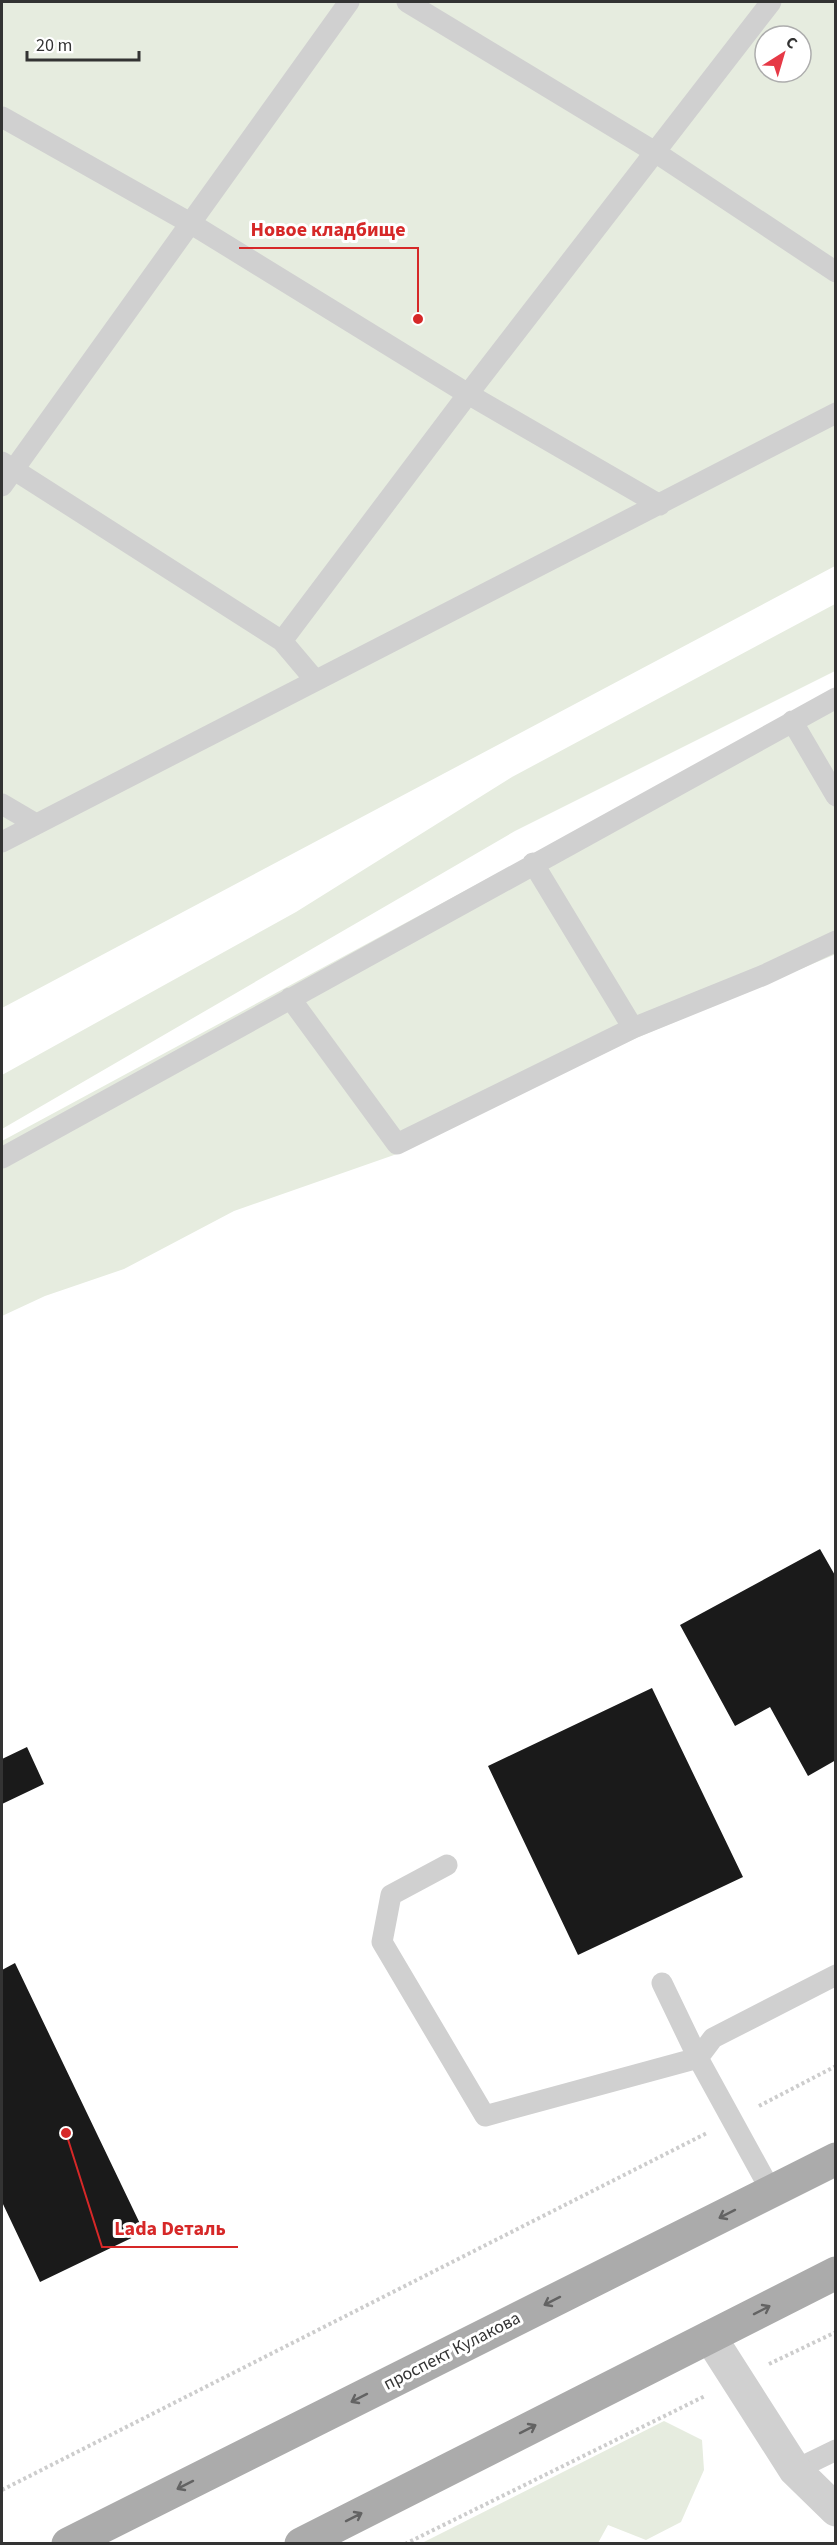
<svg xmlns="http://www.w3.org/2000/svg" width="837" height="2545" font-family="'Source Sans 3',sans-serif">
<rect width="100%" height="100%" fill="#fff"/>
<path fill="#e6ecdf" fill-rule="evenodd" d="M2,2H835V566L2,1008ZM765,36H801V72H765Z
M835,604V671L515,831L2,1129V1075L296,912L512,777Z
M835,691L836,954L634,1039L394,1155L234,1211L124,1269L45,1296L2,1316V1141Z
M664,2421L702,2440L704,2470L681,2522L646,2540L608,2525L598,2543H422Z"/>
<path fill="#1a1a1a" d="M820,1549L836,1577V1760L808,1776L770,1707L735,1726L680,1625Z
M652,1688L743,1877L578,1955L488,1766Z
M27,1747L44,1784L2,1804V1759Z
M15,1963L144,2232L40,2282L2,2202V1970Z"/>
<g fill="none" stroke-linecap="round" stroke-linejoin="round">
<path stroke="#cdcdcd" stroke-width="4" stroke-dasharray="3 3" stroke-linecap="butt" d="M759,2106L836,2066
M769,2364L836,2332
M2,2490L707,2133
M405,2544L705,2396"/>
<path stroke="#d0d0d0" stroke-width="21" d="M407,2L655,152L836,272
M2,117L190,223L468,394L660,505
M2,462L282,641
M2,486L349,2
M315,680L282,641L468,394L771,2
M792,721L836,796
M2,804L36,824
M2,842L836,413
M533,863L633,1028L764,975L836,941
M290,998L397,1144L633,1028
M2,1158L836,698
M447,1865L391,1895L382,1942L485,2116L698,2058L771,2191
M662,1983L698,2058L713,2038L836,1975
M795,2470L836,2450"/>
<path stroke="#d0d0d0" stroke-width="33" d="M710,2337L795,2470L836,2510"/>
<path stroke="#ababab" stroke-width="33" d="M68,2544L836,2159
M301,2544L836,2273"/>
</g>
<defs><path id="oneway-shaft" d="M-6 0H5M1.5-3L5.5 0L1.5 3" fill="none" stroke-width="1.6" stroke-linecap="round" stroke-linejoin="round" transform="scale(1.5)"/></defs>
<g stroke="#636363">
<use href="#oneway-shaft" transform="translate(727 2214) rotate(153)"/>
<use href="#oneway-shaft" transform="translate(552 2301) rotate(153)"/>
<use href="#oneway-shaft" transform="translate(762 2310) rotate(-27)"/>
<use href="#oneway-shaft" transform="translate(359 2398) rotate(153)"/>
<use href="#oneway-shaft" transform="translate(528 2429) rotate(-27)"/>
<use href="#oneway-shaft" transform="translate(185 2485) rotate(153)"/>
<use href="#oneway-shaft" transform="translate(354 2517) rotate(-27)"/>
</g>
<g text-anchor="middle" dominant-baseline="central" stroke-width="6" stroke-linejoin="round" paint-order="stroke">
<g font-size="18" fill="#333" stroke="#fff">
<text transform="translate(452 2351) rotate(-27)">проспект Кулакова</text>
</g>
</g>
<path fill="none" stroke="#d62828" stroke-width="2" d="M418 319L418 248H239M66 2133L102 2247H238"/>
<g fill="#d62828" stroke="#fff" stroke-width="2">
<circle cx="418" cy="319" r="6"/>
<circle cx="66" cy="2133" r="6"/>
</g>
<g font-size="20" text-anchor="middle" font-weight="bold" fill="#d62828" stroke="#fff" stroke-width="6" stroke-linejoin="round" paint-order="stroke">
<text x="328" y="236">Новое кладбище</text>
<text x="170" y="2235">Lada Dеталь</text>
</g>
<rect width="837" height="2545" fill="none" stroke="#333333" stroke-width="6"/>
<g transform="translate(783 54) rotate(37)"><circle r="28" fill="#ffffff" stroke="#adadad" stroke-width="1.5"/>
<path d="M0-4.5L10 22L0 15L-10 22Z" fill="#e63946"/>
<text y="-9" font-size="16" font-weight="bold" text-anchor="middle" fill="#333333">С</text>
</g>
<path d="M27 51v9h112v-9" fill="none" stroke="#333333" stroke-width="3"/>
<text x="36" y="51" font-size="18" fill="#333333" stroke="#ffffff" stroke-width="4.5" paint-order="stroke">20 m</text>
</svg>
